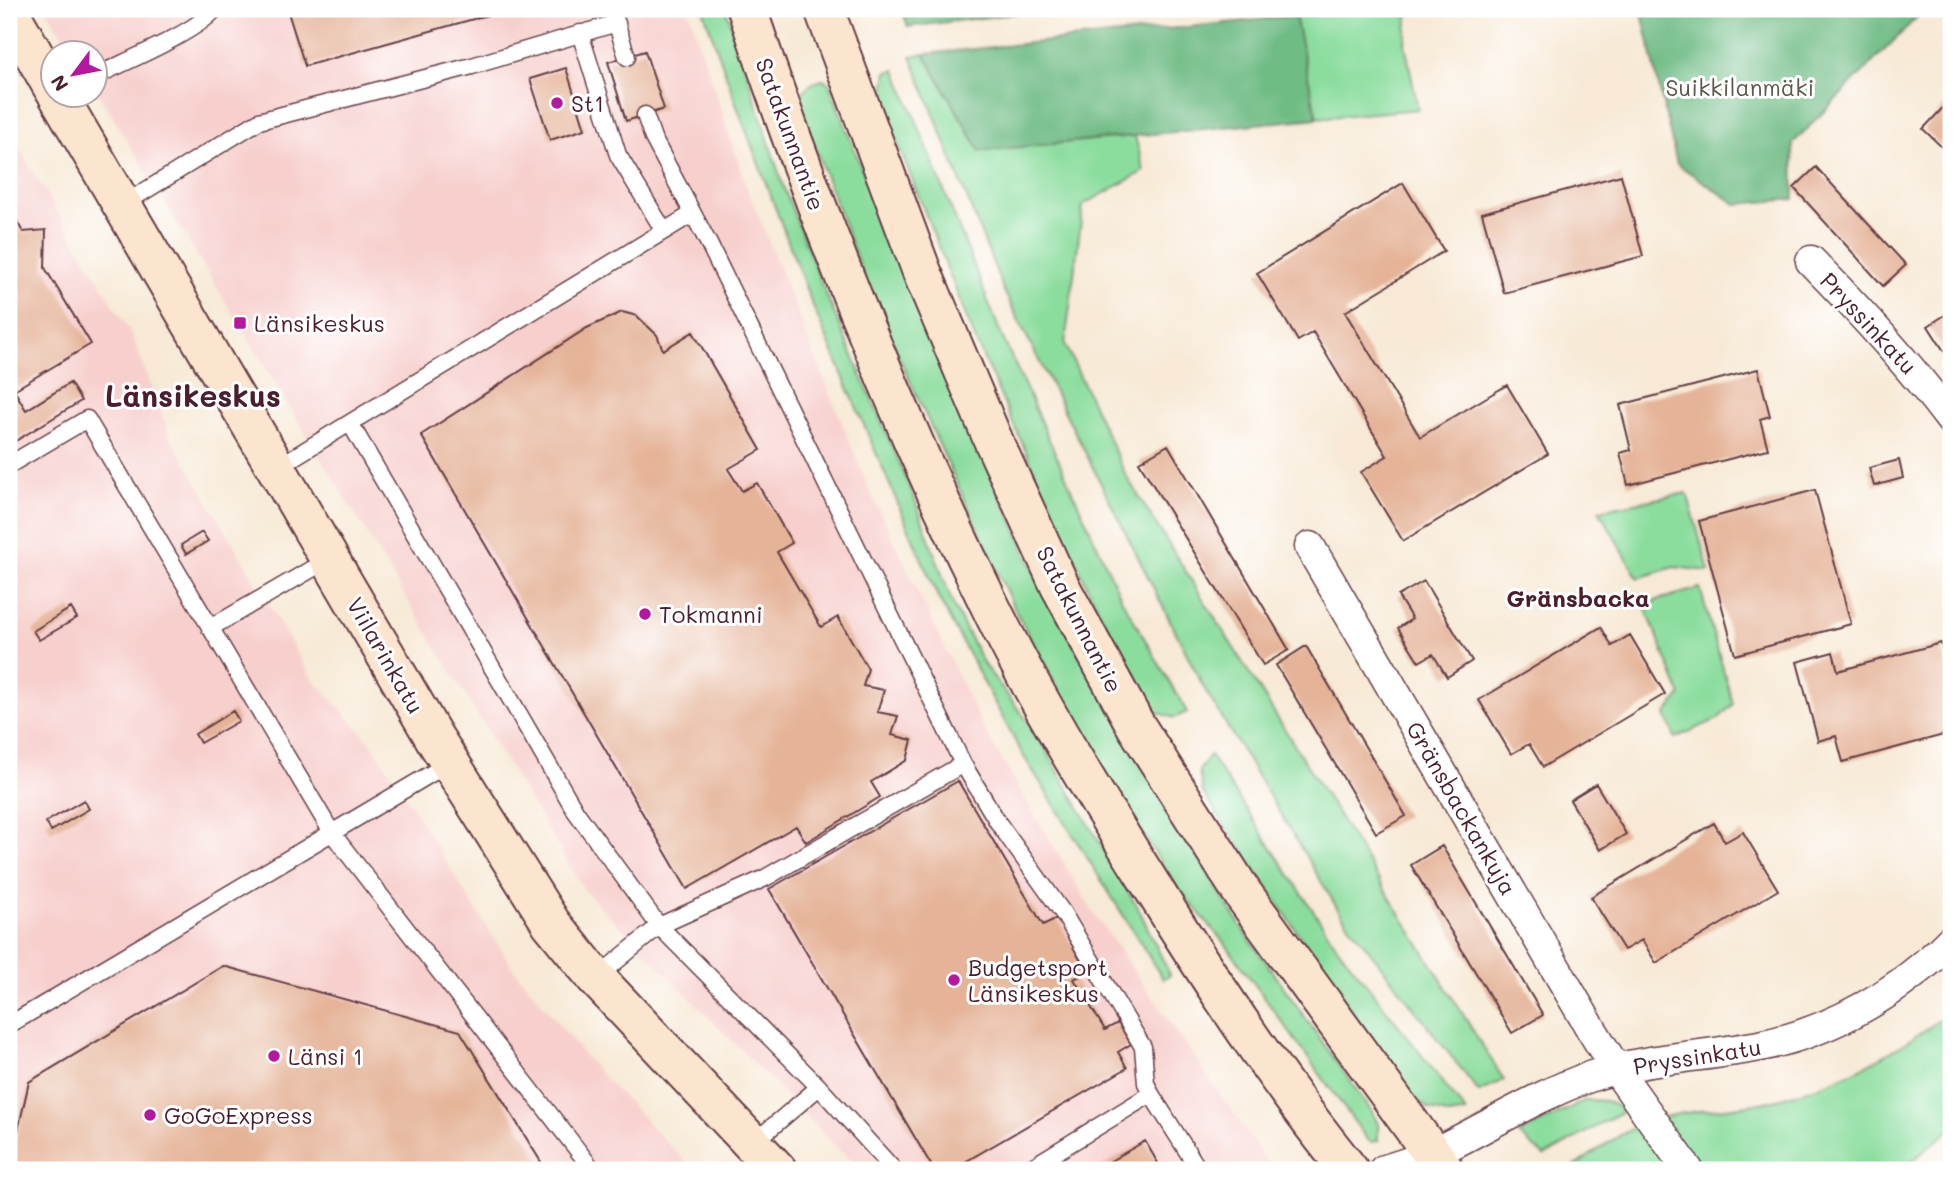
<svg xmlns="http://www.w3.org/2000/svg" width="1960" height="1179" font-family="Mali,sans-serif">
<rect width="100%" height="100%" fill="#fff"/>
<filter id="ink" filterUnits="userSpaceOnUse"><feTurbulence type="fractalNoise" baseFrequency=".0143" numOctaves="2"/><feDisplacementMap in="SourceGraphic" scale="14" xChannelSelector="R" yChannelSelector="G"/><feConvolveMatrix kernelMatrix="1 2 1 2 8 2 1 2 1" color-interpolation-filters="sRGB"/></filter>
<filter id="wash" filterUnits="userSpaceOnUse"><feTurbulence type="fractalNoise" baseFrequency=".00686" numOctaves="4" result="noise"/><feDisplacementMap in="SourceGraphic" scale="28" xChannelSelector="R" yChannelSelector="G"/><feGaussianBlur stdDeviation="1.57" result="paint"/><feColorMatrix in="noise" values="0 0 0 0 0 0 0 0 0 0 0 0 0 0 0 0 0 1.4 0 .05"/><feComposite in="paint" operator="in"/></filter>
<g filter="url(#wash)">
<rect width="100%" height="100%" fill="#f7e9d5"/>
<path fill="#f7d0ce" d="M46,9H688L745,183L868,487L983,728L1091,909L1273,1170H859L585,891L95,88L94,52H73Z
M9,132L131,333L169,434L311,677L373,745L512,967L594,1067L693,1170H9Z"/>
<path fill="#8bdd9e" stroke="#6a7e64" stroke-width="2" d="M703,9H726L783,186L826,294L912,492L954,607L984,665L1033,728L1141,914L1170,975L1163,979L1020,750L938,597L810,299L742,120Z
M1353,9H1408L1405,44L1418,109L1317,118L1295,16L1346,13Z
M924,54L980,151L1135,136L1144,171L1083,205L1065,344L1126,476L1504,1080L1479,1092L1341,914L1204,688L1004,291L911,56Z
M896,70L1001,334L1121,598L1187,712L1174,718L1157,712L1097,608L978,346L882,104L887,72Z
M824,80L829,83L902,273L1045,595L1204,867L1246,934L1372,1112L1378,1124V1141L1371,1142L1367,1139L1227,946L1173,882L1086,741L1014,608L868,289L798,102C802,90 811,81 824,80Z
M1687,493L1709,571L1674,567L1638,578L1599,510Z
M1700,588L1733,704L1718,719L1675,738L1666,714L1681,695L1644,604Z
M1210,755L1336,945L1466,1112L1450,1115L1429,1109L1410,1094L1336,989L1203,793L1199,771Z
M1951,1011V1129L1901,1170H1569C1590,1156 1612,1138 1636,1127C1677,1108 1723,1111 1766,1102C1834,1086 1897,1053 1951,1011Z
M1586,1100L1606,1101L1625,1110L1544,1156L1519,1134Z"/>
<path fill="#70bc85" stroke="#5d6e58" stroke-width="2" d="M902,9H1052L908,27Z
M1641,9H1925L1793,143L1794,199L1736,204L1677,164Z
M1295,16L1317,118L980,151L924,54Z"/>
<g id="blocks">
<path fill="#e5b398" d="M287,9H506V10L305,66Z
M645,51L664,109L626,121L608,62Z
M566,68L585,129L550,140L530,79Z
M1951,99V156L1923,129Z
M1816,167L1906,265L1883,286L1794,188Z
M1621,175L1643,256L1504,293L1482,213Z
M1403,183L1444,251L1345,312L1420,437L1507,385L1548,454L1403,541L1361,472L1387,456L1313,332L1298,341L1257,273Z
M9,208L23,232L46,230L45,268L91,344L14,390L26,410L70,383L81,401L9,445Z
M1951,311V362L1928,326Z
M622,312L637,316L657,335L663,350L693,332L761,450L728,469L742,491L757,483L792,543L777,552L821,627L838,617L868,669L863,686L884,690L877,712L898,716L892,735L912,740L907,760L871,782L880,797L806,842L796,826L687,889L421,435L587,328Z
M1758,369L1770,416L1760,419L1768,449L1628,485L1620,453L1631,450L1620,405Z
M1168,445L1289,650L1263,665L1139,462Z
M1899,460L1903,478L1874,486L1869,468Z
M1815,490L1851,624L1735,655L1699,521Z
M202,532L208,541L186,554L181,545Z
M1424,581L1472,661L1447,677L1433,654L1419,662L1398,628L1412,619L1398,596Z
M71,608L77,618L39,640L33,631Z
M1601,627L1612,646L1630,635L1665,694L1543,767L1529,744L1511,754L1479,700Z
M1941,643L1948,670L1951,669V733L1843,762L1836,736L1818,741L1797,662L1833,652L1838,671Z
M1306,646L1406,816L1376,833L1276,665Z
M233,711L239,721L200,743L195,734Z
M958,781L1043,925L1057,918L1087,972L1074,979L1105,1030L1118,1023L1131,1044L1118,1052L1127,1068L951,1170H934L769,889Z
M1596,784L1626,834L1600,850L1570,800Z
M84,800L89,809L51,831L46,822Z
M1714,823L1725,842L1743,832L1778,890L1656,963L1642,940L1624,950L1591,897Z
M1442,846L1543,1015L1512,1033L1411,865Z
M223,966L460,1031L546,1170H9L29,1082Z
M1145,1141L1162,1170H1095Z"/>
</g>
</g>
<g filter="url(#ink)">
<use href="#blocks" fill-opacity="0" stroke="#643d44" stroke-width="2"/>
<g fill="none" stroke-linecap="round" stroke-linejoin="round">
<g stroke="#643d44" stroke-width="19">
<path id="lane" d="M612,9L627,57
M580,33L618,155L664,231
M94,77C124,62 197,32 215,9
M645,115L653,138L709,244L963,764L999,824L1063,913L1143,1047L1146,1083L1151,1094
M122,205L259,121L472,66L617,23
M350,423L576,812L659,926L819,1087
M9,465L87,419L332,833L593,1170
M276,468L692,214
M210,628L329,559
M596,978L659,926L765,878L963,764
M9,1025L449,763
M752,1144L819,1087L894,1170
M1027,1170L1151,1094L1199,1170"/>
</g>
<g stroke="#643d44" stroke-width="33">
<path id="street" d="M1811,261C1861,312 1908,363 1951,420
M1310,547L1590,1027L1616,1069L1688,1170
M1384,1170C1401,1165 1418,1160 1434,1153C1486,1128 1537,1095 1592,1076C1648,1057 1707,1057 1764,1045C1835,1030 1901,991 1951,940"/>
</g>
<g stroke="#643d44" stroke-width="42">
<path id="secondary" d="M747,9C816,216 897,418 994,614C1041,709 1097,799 1153,888C1213,985 1277,1082 1349,1170
M824,9L922,272L994,442L1060,586L1136,726L1243,894L1444,1170
M9,11L52,86
M57,94L435,739L551,923L596,978L777,1170"/>
</g>
<use href="#lane" stroke="#fff" stroke-width="16"/>
<use href="#street" stroke="#fff" stroke-width="30"/>
<use href="#secondary" stroke="#fce5cf" stroke-width="38"/>
</g>
</g>
<g fill="#b5179e" stroke="#fff" stroke-width="2.5">
<circle cx="557" cy="103" r="7"/>
<rect x="233" y="316" width="14" height="14" rx="3.5"/>
<circle cx="645" cy="614" r="7"/>
<circle cx="954" cy="980" r="7"/>
<circle cx="274" cy="1056" r="7"/>
<circle cx="150" cy="1115" r="7"/>
</g>
<g text-anchor="middle" dominant-baseline="central" stroke-width="6" stroke-linejoin="round" paint-order="stroke">
<g font-size="23" fill="#5e584e" stroke="#fff">
<text x="1740" y="87">Suikkilanmäki</text>
</g>
<g font-size="23" fill="#4a1f2b" stroke="#fff" text-anchor="start">
<text x="571" y="103">St1</text>
<text x="254" y="323">Länsikeskus</text>
<text x="659" y="614">Tokmanni</text>
<text x="968" y="967">Budgetsport<tspan x="968" dy="26">Länsikeskus</tspan></text>
<text x="288" y="1056">Länsi 1</text>
<text x="164" y="1115">GoGoExpress</text>
</g>
<g font-size="23" fill="#4a1f2b" stroke="#fff">
<text transform="translate(791 134) rotate(70)">Satakunnantie</text>
<text transform="translate(1869 323) rotate(47)">Pryssinkatu</text>
<text transform="translate(1080 619) rotate(63)">Satakunnantie</text>
<text transform="translate(386 655) rotate(60)">Viilarinkatu</text>
<text transform="translate(1462 808) rotate(60)">Gränsbackankuja</text>
<text transform="translate(1697 1056) rotate(-9)">Pryssinkatu</text>
</g>
<g font-size="24" font-weight="bold" fill="#4a1f2b" stroke="#fff">
<text x="1578" y="597">Gränsbacka</text>
</g>
<g font-size="30" font-weight="bold" fill="#4a1f2b" stroke="#fff">
<text x="193" y="395">Länsikeskus</text>
</g>
</g>
<rect width="1960" height="1179" fill="none" stroke="#fff" stroke-width="35"/>
<g transform="translate(74 74) rotate(238)"><circle r="33" fill="#ffffff" stroke="#b7a5aa" stroke-width="2"/>
<path d="M0-5L12 26L0 18L-12 26Z" fill="#b5179e"/>
<text y="-10" font-size="19" font-weight="bold" text-anchor="middle" fill="#4a1f2b">N</text>
</g>
</svg>
